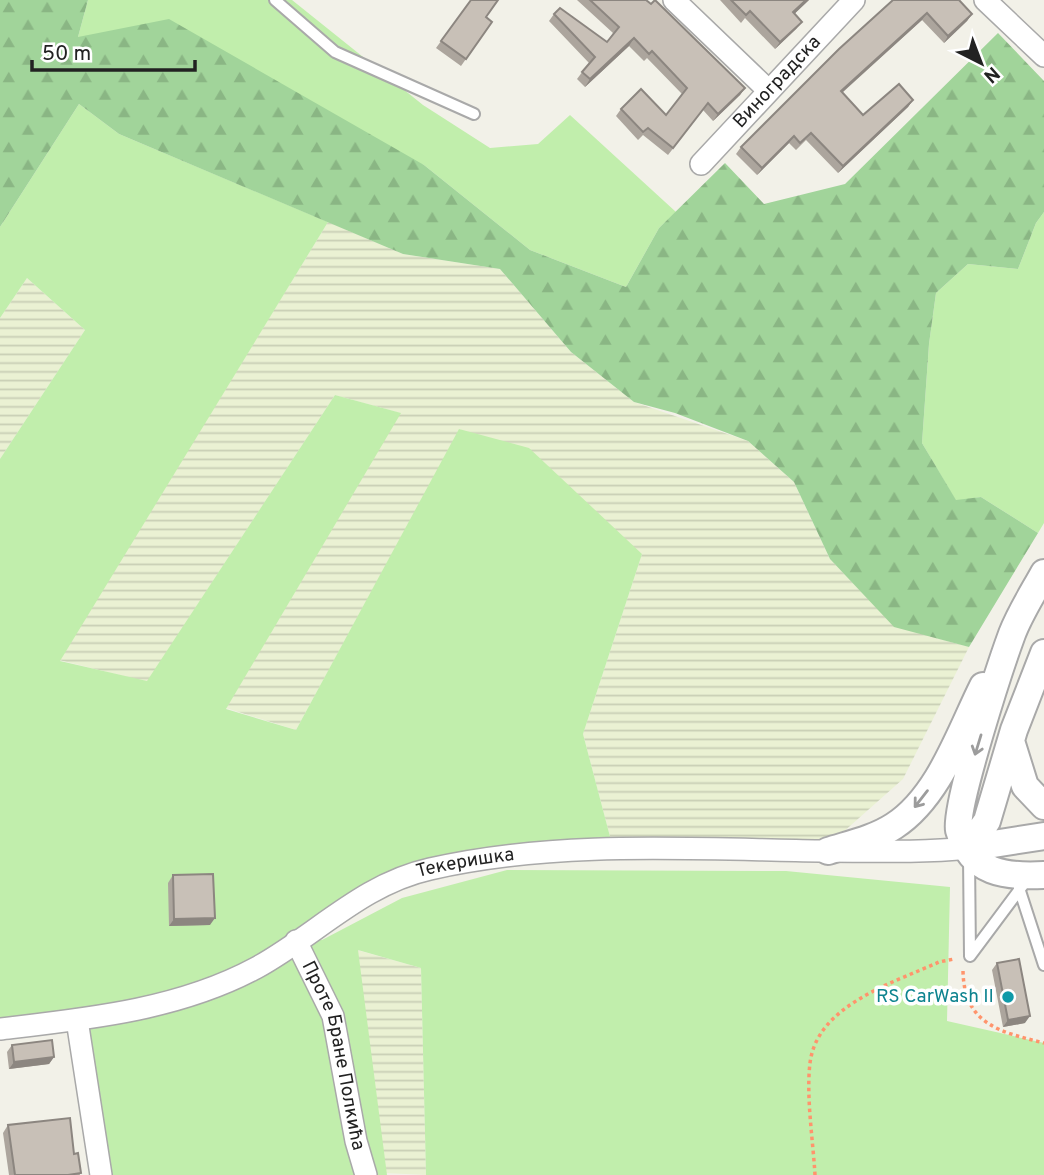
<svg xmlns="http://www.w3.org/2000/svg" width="1044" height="1175" font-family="Overpass,sans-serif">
<defs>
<pattern id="farmland-rules" width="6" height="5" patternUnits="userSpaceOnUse" patternTransform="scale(1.75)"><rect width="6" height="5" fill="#eaf1d3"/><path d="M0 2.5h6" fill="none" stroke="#c8ceb5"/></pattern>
<pattern id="forest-firs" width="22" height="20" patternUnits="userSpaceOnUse" patternTransform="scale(1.75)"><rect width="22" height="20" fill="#a1d49a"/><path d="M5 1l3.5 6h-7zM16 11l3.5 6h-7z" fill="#8ab684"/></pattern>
</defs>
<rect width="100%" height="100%" fill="#f2f1e8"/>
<path fill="url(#farmland-rules)" d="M328,222L403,254L500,269L571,352L634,402L748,441L794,482L830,559L894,626L969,647L903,779L841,834L828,851L613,848L583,734L642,554L460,429L296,730L226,708L400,413L335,395L147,682L59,660Z
M27,278L85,330L0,459V318Z
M357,950L421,968L426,1175L385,1173Z"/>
<path fill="#c1eeac" d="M88,0H292L423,105L490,148L538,144L570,115L676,212L659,228L626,287L530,250L424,165L78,37Z
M79,104L119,134L328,222L60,661L147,681L335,395L401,413L226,709L296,730L459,429L529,448L642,554L583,734L613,848L427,869L298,941L322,940L402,898L507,870L786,871L950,887L947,1021L1044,1043V1175H426L421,968L358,950L387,1175H101L77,1020L0,1029V459L85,330L27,278L0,318V227Z
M1044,212V523L1038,533L981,497L956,501L922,443L929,344L936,293L968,264L1018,269L1036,223Z"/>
<path fill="url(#forest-firs)" d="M0,0H88L78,37L169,19L424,165L530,250L626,287L659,228L725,163L764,204L845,184L998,33L1044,81V212L1036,223L1018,269L968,264L936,293L929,344L922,443L956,500L981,497L1038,533L969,647L894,627L830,559L794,482L748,441L675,413L634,402L571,352L500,269L403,254L119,134L79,104L0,227Z"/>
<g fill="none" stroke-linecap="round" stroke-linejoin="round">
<g stroke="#a9a9a9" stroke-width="14">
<path id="service" d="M275,0L335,52L474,114
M969,857L970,956
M1019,888L1044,965
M970,956L1029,877"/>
</g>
<g stroke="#a9a9a9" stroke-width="24">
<g id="minor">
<path d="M674,0L768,90"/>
<path d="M985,0L1044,56"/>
<path id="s1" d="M701,164L854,0"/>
<path id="s2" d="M296,941L333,1016L356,1141L366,1175"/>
<path d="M77,1020L101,1175"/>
<path id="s3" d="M0,1029C86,1019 178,1010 256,968C315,936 362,884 430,869C557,840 690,849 820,851C869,851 919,853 968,848"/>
</g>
</g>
<g stroke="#a9a9a9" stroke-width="30">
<path id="tertiary" d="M1044,573C1033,593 1020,613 1012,634C1001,664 954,807 959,830C971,874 1006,877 1044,875
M1011,741L1025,786L1044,806
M968,848L987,821L1014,730L1044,653
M968,848L1044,836
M828,851C850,844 874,839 894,826C939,797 960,732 983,686"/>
</g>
<path stroke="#ff946c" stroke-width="3.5" stroke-dasharray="3.5 3.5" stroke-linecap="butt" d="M963,971C964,1025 1001,1032 1044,1043
M815,1175C813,1140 806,1097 810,1063C817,1005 893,983 939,962L954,959"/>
<use href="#service" stroke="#fff" stroke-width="10"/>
<use href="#minor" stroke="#fff" stroke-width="21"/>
<use href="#tertiary" stroke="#fff" stroke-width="26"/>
</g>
<path fill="#aca59d" d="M471,0L486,17L492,22L461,66L436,48Z
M577,0H646L745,88L740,95L713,121L703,110L668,155L643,135L638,140L616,116L621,109L666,115L682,94L647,58L644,61L629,46L585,87L577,79L589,63L549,21L554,14L607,42L613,33Z
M720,0H809L794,14L802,22L796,29L775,49L745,18L741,23Z
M893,0L972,14L967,21L944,43L922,20L842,93L863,115L913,100L908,107L838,173L806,140L796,150L789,143L757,175L736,154L741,147Z
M173,875L210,925L169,926L168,883Z
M997,963L1025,1023L1003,1027L992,970Z
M12,1045L54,1057L49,1064L9,1069L7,1052Z
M8,1125L74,1154L80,1175H9L3,1133Z"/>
<path fill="#8c8680" d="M806,0H809L788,20L793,12Z
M927,13L922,20L836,98L841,91Z
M972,14L967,21L944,43L948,36Z
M802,22L796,29L775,49L780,42Z
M634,38L629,46L585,87L590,79Z
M745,88L740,95L713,121L718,114Z
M913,100L908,107L838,173L843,166Z
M794,136L789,143L757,175L762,168Z
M215,918L210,925L169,926L174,919Z
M1030,1016L1025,1023L1003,1027L1008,1020Z
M54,1057L49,1064L9,1069L14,1062Z"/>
<path fill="#c8c0b7" stroke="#8c8680" stroke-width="2" d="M471,0H498L486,17L492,22L466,59L441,41Z
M590,0H646L651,4L655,0L745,88L718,114L708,103L673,148L648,128L643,132L621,109L641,89L666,115L687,88L652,51L649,54L634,38L590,79L582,72L595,57L554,14L560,8L607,42L619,27Z
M731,0H806L793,12L802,22L780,42L750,11L746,15Z
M893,0H959L972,14L948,36L927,13L841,91L863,115L899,84L913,100L843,166L811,133L800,143L794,136L762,168L741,147L839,49Z
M213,874L215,918L174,919L173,875Z
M1019,959L1030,1016L1008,1020L997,963Z
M52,1040L54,1057L14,1062L12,1045Z
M70,1118L74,1154L78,1153L81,1173L68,1175H15L8,1125Z"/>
<defs><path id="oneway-shaft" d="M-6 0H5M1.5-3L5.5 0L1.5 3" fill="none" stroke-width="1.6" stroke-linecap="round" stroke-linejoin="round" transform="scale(1.75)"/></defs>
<g stroke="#9c9c9c">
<use href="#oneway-shaft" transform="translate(978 745) rotate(107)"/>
<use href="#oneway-shaft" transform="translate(921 799) rotate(128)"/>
</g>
<circle fill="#0f9aa8" stroke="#fff" stroke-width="2.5" cx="1008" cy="997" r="7"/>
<g text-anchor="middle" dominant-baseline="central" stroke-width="7" stroke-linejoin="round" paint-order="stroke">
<g font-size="19" fill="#222" stroke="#fff">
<text stroke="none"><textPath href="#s1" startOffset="112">Виноградска</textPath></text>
<text stroke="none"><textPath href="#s3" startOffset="502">Текеришка</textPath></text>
<text stroke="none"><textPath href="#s2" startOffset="122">Проте Бране Полкића</textPath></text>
</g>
<g font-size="19" fill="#0d838f" stroke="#fff" text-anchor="end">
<text x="994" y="997">RS CarWash II</text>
</g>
</g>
<g transform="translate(981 63) rotate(138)" stroke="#ffffff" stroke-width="5" paint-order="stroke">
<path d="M0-5L12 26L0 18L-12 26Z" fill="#222222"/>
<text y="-10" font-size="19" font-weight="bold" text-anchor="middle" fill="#222222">N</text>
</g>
<path d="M32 60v10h163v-10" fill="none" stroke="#222222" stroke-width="3.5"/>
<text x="42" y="60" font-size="21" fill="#222222" stroke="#ffffff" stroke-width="5" paint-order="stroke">50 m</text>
</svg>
